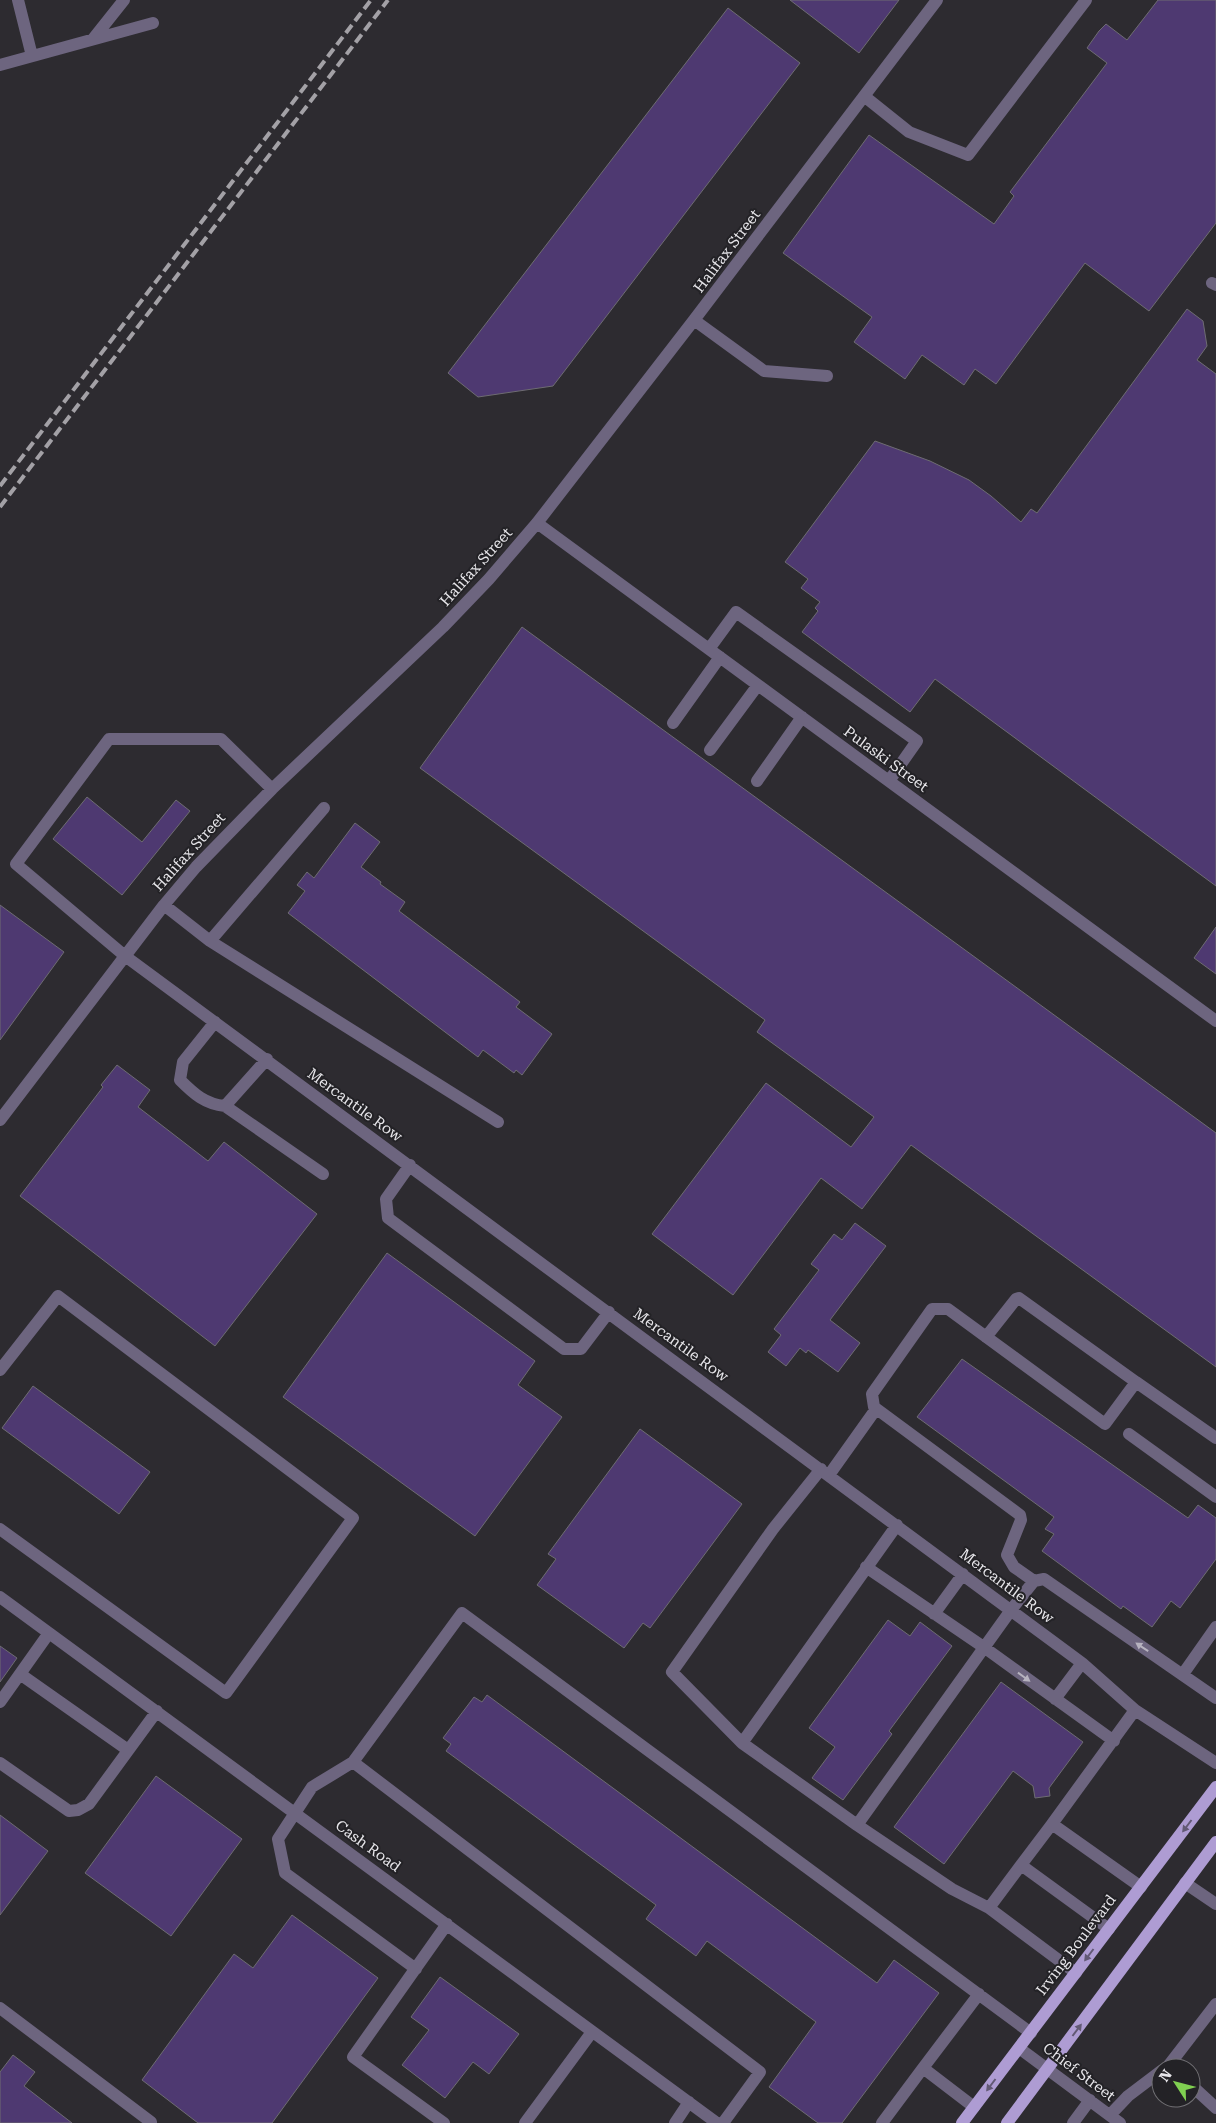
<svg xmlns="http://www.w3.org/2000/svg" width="1216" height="2123" font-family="'Roboto Serif',serif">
<rect width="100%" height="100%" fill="#2d2b30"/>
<path fill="#4e3971" stroke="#6e6c72" d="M790,0H899L859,53Z
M1158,0H1216V223L1149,311L1085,263L996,384L975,369L964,385L922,355L905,379L854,342L872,317L783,253L869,135L994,224L1014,196L1010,192L1107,63L1087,48L1099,31L1106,24L1127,40Z
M728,8L800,63L553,386L478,397L448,373Z
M1187,309L1203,321L1207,346L1197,360L1216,374V886L935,679L910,712L802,632L818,611L815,608L820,602L801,588L808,579L785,562L875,441L930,461L969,480L991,496L1021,522L1031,509L1037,513Z
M522,627L1216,1133V1367L911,1145L862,1209L821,1178L733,1295L652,1234L766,1083L851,1147L874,1117L757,1032L765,1020L420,768Z
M87,797L142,842L176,800L190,811L122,895L53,839Z
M355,823L380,842L361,867L381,882L380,884L405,902L399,911L520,1002L516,1007L552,1034L522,1075L516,1070L514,1073L483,1050L478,1057L288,913L305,891L297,885L307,872L314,878Z
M0,905L64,952L0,1040Z
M1216,927V974L1194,958Z
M117,1065L150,1090L138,1107L208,1161L224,1142L317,1214L215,1346L20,1196L103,1087L101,1085Z
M855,1223L886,1246L830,1320L860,1343L838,1372L808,1350L806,1353L800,1348L786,1366L768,1352L781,1335L774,1329L819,1270L811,1264L834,1234L842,1240Z
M387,1253L535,1361L518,1385L562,1417L475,1536L283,1397Z
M962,1359L1188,1518L1198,1505L1216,1518V1559L1180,1608L1171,1601L1152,1627L1123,1606L1121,1609L1042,1551L1054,1534L1045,1529L1054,1517L917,1417Z
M33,1386L150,1472L119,1514L2,1428Z
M640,1429L742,1504L650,1628L643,1623L624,1648L537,1585L556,1559L548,1554Z
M888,1620L910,1636L920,1622L952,1646L889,1731L892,1734L843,1800L812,1778L835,1747L809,1728Z
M0,1646L17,1658L0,1682Z
M1001,1682L1083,1742L1049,1788L1050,1796L1035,1798L1033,1786L1013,1771L944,1864L894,1827Z
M487,1695L877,1983L894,1960L939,1993L842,2123H818L769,2087L816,2022L707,1941L696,1956L646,1919L656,1905L446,1751L451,1744L443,1738L474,1697L482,1702Z
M156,1776L242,1839L171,1936L85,1873Z
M0,1815L48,1851L0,1915Z
M292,1915L378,1978L272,2123H198L142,2080L234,1954L253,1968Z
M440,1977L519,2034L489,2074L473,2062L445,2098L402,2065L429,2030L411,2017Z
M13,2055L35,2072L24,2086L72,2123H0V2072Z"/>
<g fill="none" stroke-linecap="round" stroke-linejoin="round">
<path stroke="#6d657f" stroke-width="12" d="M18,0L32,56
M93,39L124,0
M0,65L153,23
M864,96L909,132L968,155L1086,0
M1212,283L1216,285
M694,320L764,371L827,376
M537,523L1216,1021
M709,649L736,612L917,741L889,781
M673,723L720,657
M710,750L758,685
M757,781L802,717
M272,789L221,739H109L16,864L125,956L1082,1663L1135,1710L1216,1763
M164,905L210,941L498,1122
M210,941L324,808
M215,1022L183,1062L180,1080C194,1094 205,1104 225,1106L267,1059
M225,1106L323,1174
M0,1120L164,905L196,867L272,789L443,627L489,579L537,523L694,320L937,0
M410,1165L386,1199L388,1218L564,1349H581L609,1312
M986,1337L1016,1299L1019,1298L1136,1382
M0,1370L58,1296L353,1518L226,1693L0,1529
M1129,1434L1216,1497
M821,1469L773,1529L672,1672L742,1743L857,1825
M829,1475L876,1409
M866,1567L985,1648L1114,1741
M1034,1581L1014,1567L1007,1555L1021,1520L1020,1515L874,1407L872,1394L932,1309H948L1105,1424L1136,1382L1216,1438
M0,1597L717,2123
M934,1614L963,1574
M20,1674L128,1750
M1183,1674L1216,1627
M1055,1699L1082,1663
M0,1702L49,1633
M742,1743L897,1525
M353,1762L462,1613L1031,2033
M0,1763L69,1811L78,1810L89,1804L157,1711
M1052,1824L1135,1710
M1021,1865L1052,1824L1141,1887
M1185,1883L1216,1904
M989,1908L1021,1865L1109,1929
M416,1969L285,1873L278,1839L312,1787L353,1762L760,2072L723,2123
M1076,1973L989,1908L952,1889L857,1825L1011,1610L1034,1581L1044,1579L1216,1698
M0,2008L151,2122
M1019,2048L1120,2123
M923,2068L979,1994
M1173,2068L1169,2065L1216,2004
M1191,2085L1216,2108
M1110,2115L1128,2096L1161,2071
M444,2123L353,2057L447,1924
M525,2123L592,2032
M675,2123L689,2102
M882,2123L923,2068L974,2107
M1073,2123L1090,2100"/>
<path stroke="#ae9cd3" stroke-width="12" d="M962,2123L1216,1787
M1007,2123L1216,1842"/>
<path stroke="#a3a1a6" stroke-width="4" stroke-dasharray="10 5" stroke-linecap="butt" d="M0,486L371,0
M0,507L388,0"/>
</g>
<defs><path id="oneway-solid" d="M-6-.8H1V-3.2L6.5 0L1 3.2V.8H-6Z" transform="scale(1.25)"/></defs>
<g fill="#b6b2bf">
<use href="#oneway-solid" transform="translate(1142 1647) rotate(-146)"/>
<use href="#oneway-solid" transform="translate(1024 1677) rotate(36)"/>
</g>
<g fill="#625974">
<use href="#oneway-solid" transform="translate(1187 1826) rotate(127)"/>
<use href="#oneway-solid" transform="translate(1089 1955) rotate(127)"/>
<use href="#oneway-solid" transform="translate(1077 2030) rotate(-53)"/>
<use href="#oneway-solid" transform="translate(991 2085) rotate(127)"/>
</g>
<g text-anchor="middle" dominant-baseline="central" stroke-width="4" stroke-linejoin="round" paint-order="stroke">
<g font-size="15" fill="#e7e6ea" stroke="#232226">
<text transform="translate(727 251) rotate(-53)">Halifax Street</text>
<text transform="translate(476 567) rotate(-48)">Halifax Street</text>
<text transform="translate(886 759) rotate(36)">Pulaski Street</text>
<text transform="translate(189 852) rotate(-48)">Halifax Street</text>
<text transform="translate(355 1105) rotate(36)">Mercantile Row</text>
<text transform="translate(681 1345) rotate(36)">Mercantile Row</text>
<text transform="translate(1007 1586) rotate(37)">Mercantile Row</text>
<text transform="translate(368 1846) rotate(36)">Cash Road</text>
<text transform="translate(1076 1945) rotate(-53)">Irving Boulevard</text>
<text transform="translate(1079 2072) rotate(37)">Chief Street</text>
</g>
</g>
<g transform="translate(1176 2083) rotate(306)"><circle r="24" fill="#232226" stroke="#717074"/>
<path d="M0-4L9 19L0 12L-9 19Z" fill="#80d051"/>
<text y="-8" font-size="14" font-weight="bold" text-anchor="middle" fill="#e7e6ea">N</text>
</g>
</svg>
